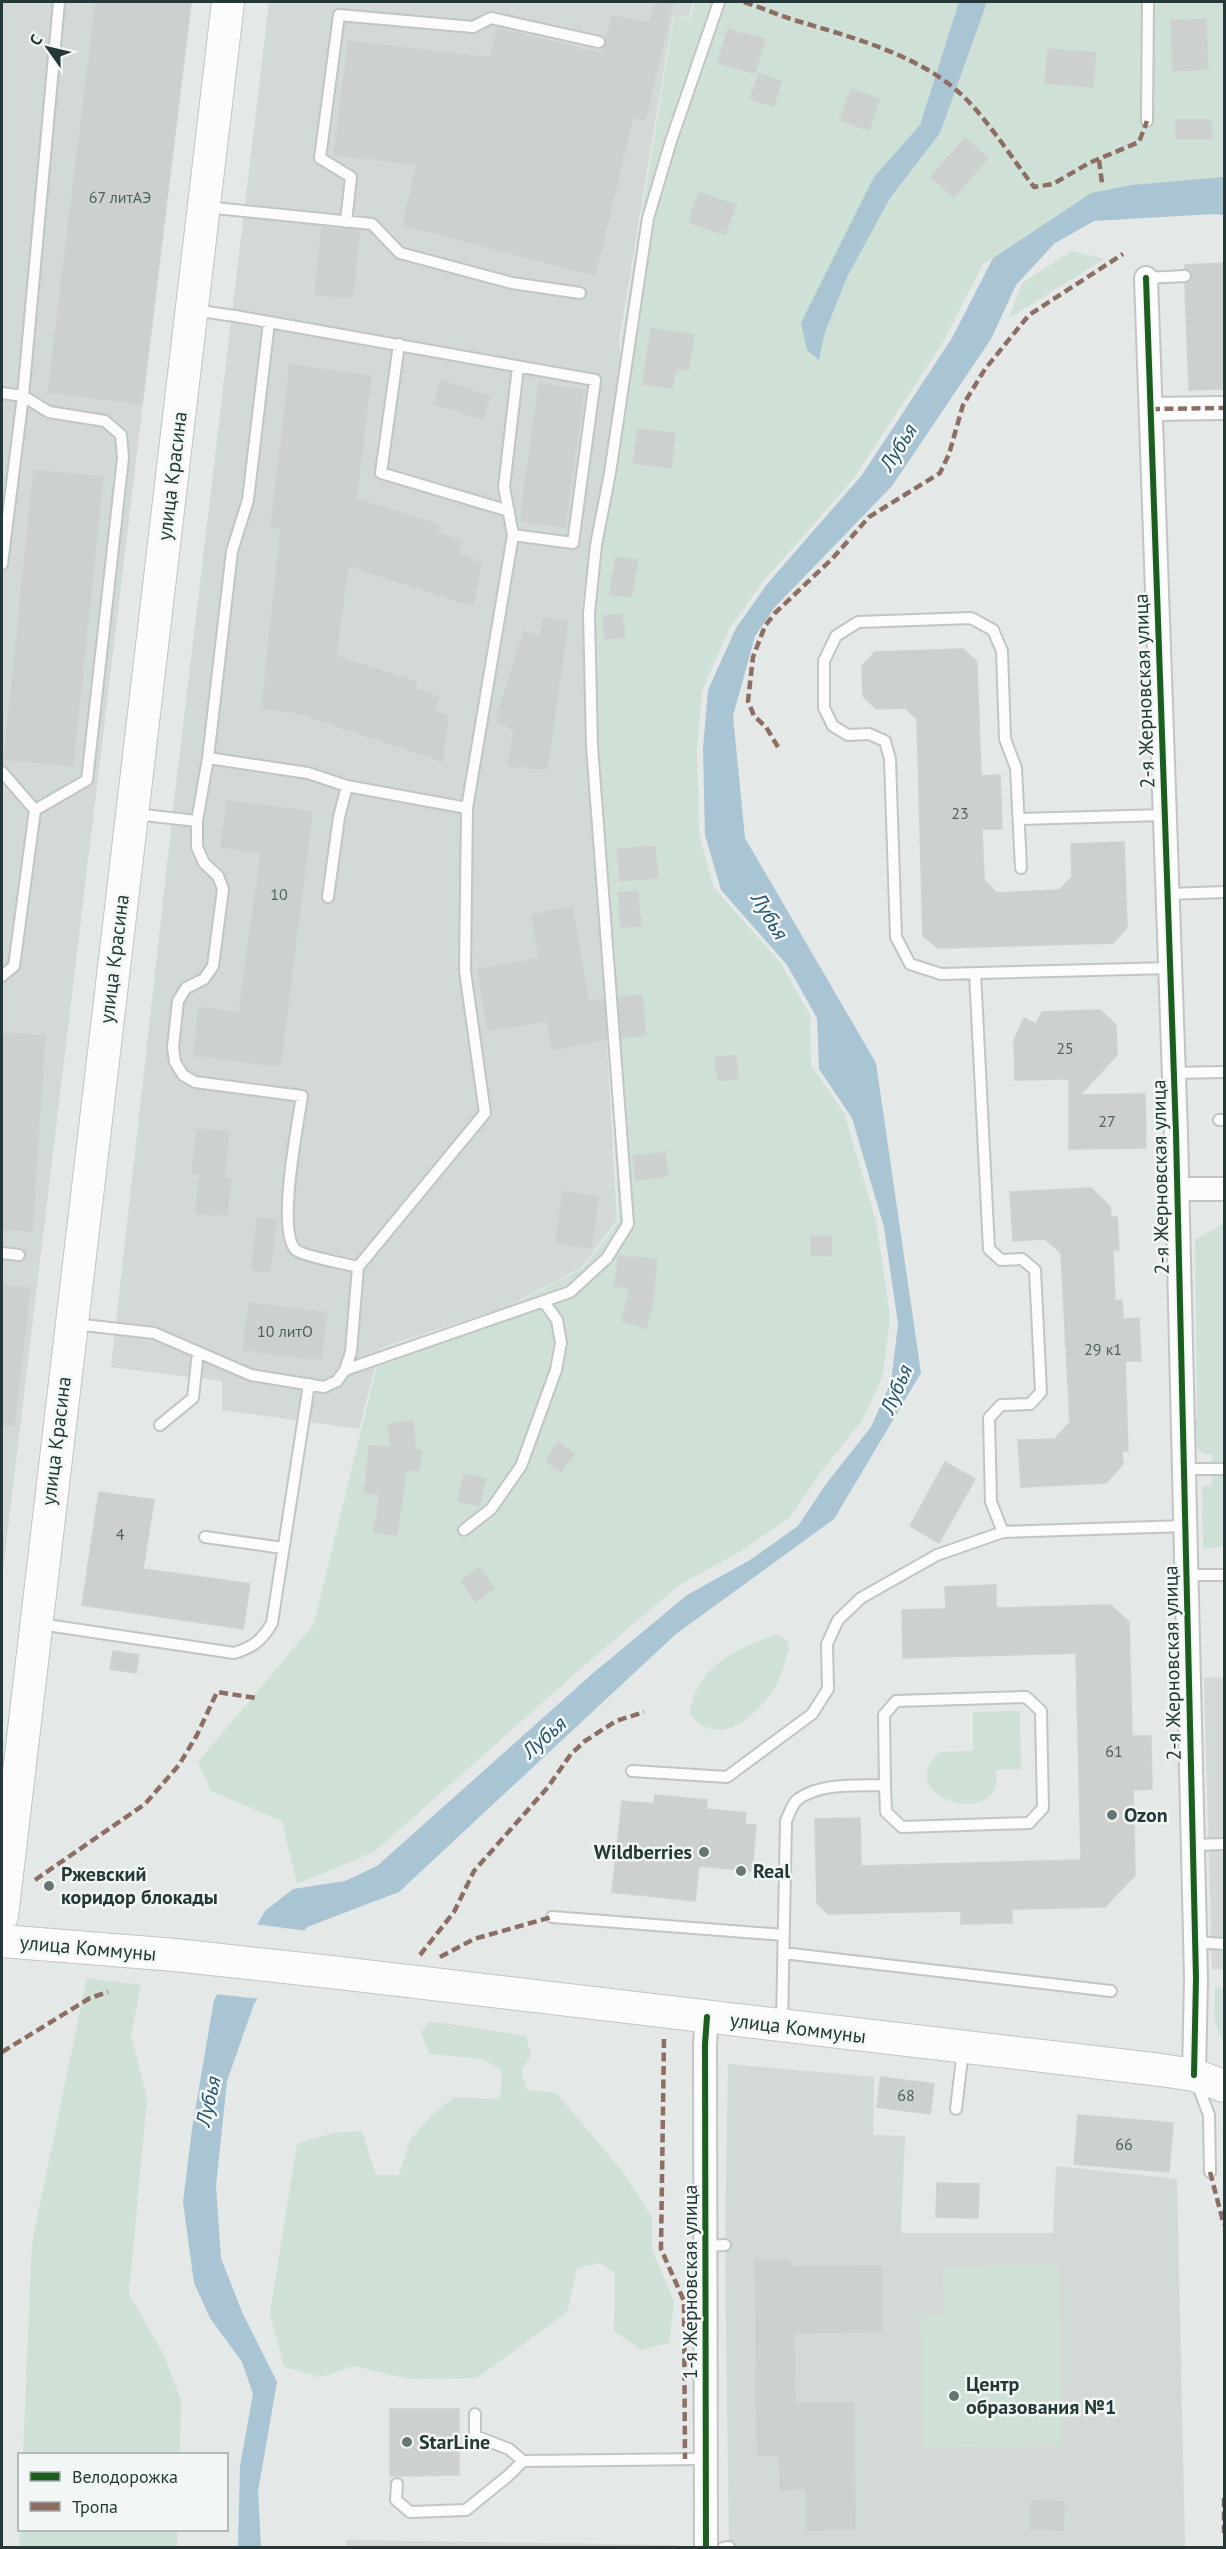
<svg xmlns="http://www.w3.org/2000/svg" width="1226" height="2549" font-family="'PT Sans',sans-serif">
<rect width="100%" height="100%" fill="#e4e8e7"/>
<path fill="#d2d9d7" d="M2,2H191L2,1578Z
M269,2H693L689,18L673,15L619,342L622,362L582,604L617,1220L582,1267L507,1307L380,1348L359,1429L222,1410V1381L111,1367L176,785Z
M1224,1677V1970L1212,1969L1204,1678Z
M728,2064L874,2077L873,2135L905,2136L901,2233H1053L1056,2166L1177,2179L1185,2547H729L725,2245Z
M347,2540L678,2545V2548L346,2547Z"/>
<path fill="#cfe0d7" d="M695,2H1224V182L1121,192L1080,200L983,264L943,342L854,478L761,584L729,629L702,691L697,747L699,834L714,888L780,962L810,1015L811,1065L844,1113L876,1221L890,1316L883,1375L863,1419L819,1475L791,1516L743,1550L681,1584L587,1663L374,1852L297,1884L282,1821L211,1791L198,1762L314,1624L381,1349L507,1308L583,1268L619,1221L584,605L623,362L621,341L674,15L690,19Z
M1072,251L1104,259L1009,318L1022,283Z
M1224,1223V1547L1203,1548L1202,1486L1212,1485V1454L1203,1453L1192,1444V1424L1197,1418L1195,1240Z
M777,1635L788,1641L789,1649C784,1662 781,1680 772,1692C753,1719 715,1750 690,1713C696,1667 737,1647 777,1635Z
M1020,1711L1021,1769L996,1770C996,1774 997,1780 996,1784C989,1825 892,1796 940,1752L973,1751V1712Z
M87,1978L141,1985L131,2036L147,2098L129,2294L165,2357L181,2401L180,2454H23L32,2243Z
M1215,1987L1224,1988V2040C1211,2025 1215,2006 1215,1987Z
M429,2021L526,2036L531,2055L521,2071L527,2090L556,2093L623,2172L652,2218V2250L674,2302L669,2343L641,2350L614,2331L615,2273L600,2263L577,2268L567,2312L477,2378L409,2379L354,2366L320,2377L284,2367L270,2313L297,2144L333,2133L362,2131L376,2175H399L410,2140L432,2115L454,2097L500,2099L502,2071L484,2059L429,2054L421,2033Z
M1059,2265L1062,2445L923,2448L921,2316H944L943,2268Z
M20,2530H177V2547H19Z"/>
<path fill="#a9c4d2" d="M959,2H987L940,133L890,198L847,277L825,332L819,360L807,350L801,323L874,177L920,125Z
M1224,177V215L1213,214L1094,221L1055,243L1016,285L991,339L892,486L775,607L755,636L733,716L745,838L876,1063L921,1373L834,1519L676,1634L399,1892L307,1927L254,2004L227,2081L216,2186L221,2258L242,2312L277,2382L258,2491L261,2547H238L240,2466L253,2394L242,2362L210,2318L194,2283L183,2202L192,2129L214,2000L265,1911L293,1889L345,1881L377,1866L592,1674L687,1595L750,1560L798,1526L826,1484L871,1427L891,1382L898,1324L884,1227L852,1118L819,1069L817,1018L787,965L721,890L705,835L703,748L708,690L736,628L768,583L862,475L952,338L993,258L1091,193L1132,185Z"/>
<path fill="#e4e8e7" d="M254,1924L308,1931L261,1999L214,1994Z"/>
<path fill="#ccd1d0" stroke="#cdd1d0" stroke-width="1.5" d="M96,2H191L142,404L48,392Z
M655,2H673L645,120L633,117L595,275L403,225L417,164L334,155L348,41L490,58L498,29L603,54L612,16L649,23Z
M1206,19L1208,69L1173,71L1171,21Z
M728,29L765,39L755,73L718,63Z
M1048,49L1096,53L1093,87L1045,83Z
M759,73L782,82L773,107L750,98Z
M851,89L880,99L869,130L840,120Z
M1176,120H1211L1212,139H1176Z
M965,138L988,158L954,197L931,177Z
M699,192L736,205L725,235L689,222Z
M322,228L360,232L352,298L315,294Z
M1224,263V389L1189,390L1185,284L1190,282L1192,276L1191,271L1185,269V265Z
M651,328L694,335L688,370L676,368L672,388L643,384Z
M290,365L371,376L356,499L440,525L437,532L461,541L458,554L481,562L473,606L348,565L336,656L416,682L414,689L439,697L435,711L448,716L442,761L298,713L262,708L281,529L271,527Z
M441,381L489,396L483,419L434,404Z
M539,384L584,390L565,527L520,521Z
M638,429L675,433L671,468L633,463Z
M34,470L103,477L73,766L4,759Z
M616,557L638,560L631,597L610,594Z
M622,614L625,637L605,639L603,616Z
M544,618L568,622L547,769L508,766L514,730L496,720L524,632L540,636Z
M963,649L977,662L981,776L1000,775L1002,829H982L984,880L997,893L1059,890L1072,877L1071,844L1124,842L1127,928L1113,943L938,948L923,936L917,719L905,708L876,709L863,696L862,666L875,652Z
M227,801L312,812L280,1066L194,1055L199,1007L239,1013L261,853L221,847Z
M655,846L658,878L620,881L617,849Z
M638,892L641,926L621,927L618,893Z
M572,907L588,1001L604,999L607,1039L552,1050L547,1021L488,1030L478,969L539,958L532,914Z
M642,995L646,1035L621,1038L618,997Z
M1100,1010L1116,1025L1117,1055L1080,1095L1145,1094L1146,1148L1069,1149V1079L1015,1080L1014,1040L1024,1018L1036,1024L1042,1012Z
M2,1033L45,1036L32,1231L2,1229Z
M736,1055L738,1079L718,1081L715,1058Z
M197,1129L229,1132L224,1179H231L227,1216L196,1213L200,1174L192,1173Z
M665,1152L668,1176L636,1180L633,1156Z
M1091,1188L1110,1206L1111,1217H1117L1119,1250H1113L1115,1301L1122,1300L1123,1319L1139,1318L1141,1361H1125L1128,1451H1122L1123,1464L1106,1483L1021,1487L1018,1440L1055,1439L1070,1422L1061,1253L1045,1239L1013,1241L1010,1192Z
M563,1191L598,1197L591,1248L556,1243Z
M257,1218L276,1220L270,1272L252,1270Z
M811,1236H831V1256L811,1255Z
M618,1256L657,1259L653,1302L646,1328L622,1321L630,1288L615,1287Z
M2,1285L30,1289L14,1426L2,1425Z
M249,1303L327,1313L321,1360L243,1350Z
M413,1421L416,1451H421L419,1471L406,1470L397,1535L374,1532L380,1494L365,1493L369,1446L391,1447L388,1424Z
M558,1442L574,1454L561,1472L546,1461Z
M945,1462L975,1479L939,1543L910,1526Z
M464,1474L486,1479L479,1506L458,1501Z
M99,1492L154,1500L143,1569L250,1584L243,1629L82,1605Z
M479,1568L494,1588L476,1602L461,1581Z
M996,1585V1608L1110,1605L1129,1622L1132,1736H1151L1152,1789L1133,1790L1135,1875L1105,1907L1012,1909V1923L961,1924V1911L828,1914L817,1903L815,1819L860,1818L861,1866L1081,1860L1076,1653L903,1658L902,1610L946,1609L945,1587Z
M113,1651L139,1655L136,1673L110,1669Z
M655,1795L707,1800L706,1809L746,1813L745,1824L756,1825L752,1871L699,1866L695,1901L612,1892L622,1801L654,1804Z
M881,2077L934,2084L930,2114L877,2107Z
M1078,2115L1173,2123L1169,2172L1074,2164Z
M937,2183L979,2184L978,2218L936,2217Z
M755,2260H790V2267L881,2266L882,2332L794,2333L795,2403H854L855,2529L807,2530L806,2489L780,2490L779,2455H757Z
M390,2409H459V2475L390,2476Z
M1031,2501L1064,2502L1063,2530L1030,2529Z"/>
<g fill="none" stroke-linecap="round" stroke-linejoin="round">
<g stroke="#c1c5c4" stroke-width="14">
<path id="lane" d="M1147,121L1148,2
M205,207L372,224L400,253L512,283L580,293
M346,222L351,177L320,158L339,15L473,27L491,18L599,42
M1146,278L1185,276
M193,310L235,316L595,380L573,543L513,535
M269,322L248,500L232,551L208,758L197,821V847L204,863L218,876L223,889L213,966L204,979L186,988L178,1001L173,1047L175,1062L183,1075L195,1082L302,1096C298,1124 276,1232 296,1250C303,1256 346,1264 358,1267
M399,344L381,473L509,511
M2,393L23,396L49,412L105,421L121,435L123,458L87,780L35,810
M2,564L23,396L59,2
M208,758L308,773L347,786L467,808
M2,772L35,810L14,966L2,976
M135,814L197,821
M1019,819L1165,815
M1021,868L1016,768L1005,739L1002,651L993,630L971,618L858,622L836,636L824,661V708L833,726L848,735L869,734L885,741L890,759L896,937L910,964L941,974L1170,968
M1168,894L1224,892
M328,897L339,817L347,786
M975,973L989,1249L1001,1260L1022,1259L1035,1270L1041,1392L1030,1404L1001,1405L989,1418L991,1502L1003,1532
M1174,1073L1224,1072
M1219,1120H1224
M2,1253L19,1255
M75,1324L154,1333L251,1375L324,1387L337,1381L345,1370L351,1352L358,1267L485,1113L465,971L467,808L513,535L504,487L518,367
M345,1370L570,1292L607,1258L628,1224L592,746L589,613L596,545L610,473L648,218L671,141L719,2
M160,1425L193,1398L198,1352
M1184,1469H1224
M464,1530L491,1509L521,1466L556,1370L561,1343L557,1320L544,1302
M205,1537L283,1548
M1186,1575H1224
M40,1624L234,1653C254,1647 262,1640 272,1623L309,1384
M632,1771L727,1777L812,1714L828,1689L827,1644L838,1620L861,1598L937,1555L1003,1532L1185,1526
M1193,1845L1224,1844
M552,1917L784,1935
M1195,1942L1224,1944
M783,1953L1111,1991
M782,2023L786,1821C789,1815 792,1804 797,1800C820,1782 858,1786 885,1785L886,1812L902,1827L1029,1823L1043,1808L1041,1711L1026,1697L896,1701L884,1715L885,1785
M1196,2081L1209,2115L1210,2172
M956,2109L963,2050
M707,2246L725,2245
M475,2414V2436L509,2449L523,2461L706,2459
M397,2484L396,2500L410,2512L466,2510L509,2475L523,2461
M723,2548L729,2547"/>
</g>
<g stroke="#c1c5c4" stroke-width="26">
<path id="street" d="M1146,278L1176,1134L1196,1978L1194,2075
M1151,409L1224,408
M1177,1189H1224
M706,2548L705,2044L707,2017"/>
</g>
<g stroke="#c0c5c4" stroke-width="34">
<path id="secondary" d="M2,1916L228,2
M2,1941L175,1955L331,1972L1161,2070L1194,2075L1224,2086"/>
</g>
<use href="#lane" stroke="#fbfcfb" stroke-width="10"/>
<use href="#street" stroke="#fbfcfb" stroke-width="22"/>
<use href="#secondary" stroke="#fbfcfb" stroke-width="32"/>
<path stroke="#8d6e63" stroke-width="4.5" stroke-dasharray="9 4.5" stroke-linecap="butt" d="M744,2C763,8 782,17 801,22C857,39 923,56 966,99C989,122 1014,161 1034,187L1053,184L1089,163L1139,142L1147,121
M1099,160L1102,183
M1151,409L1224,408
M778,747L766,727L754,716L748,701L753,657L765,626L775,613L832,559L869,517L940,473L949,454L963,405L985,369L1029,315L1123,254
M35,1880L145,1804L179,1765L197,1735L217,1692L256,1698
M420,1955L454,1912L474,1871L548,1787L571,1754L585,1741L616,1721L644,1712
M440,1957L474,1939L552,1917
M664,2039L661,2249L684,2301L685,2459
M2,2052L90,1998L108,1992
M1210,2172L1224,2225
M1224,2498V2533"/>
<g stroke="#f2f7f5" stroke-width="10">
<path id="cycleway" d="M1146,278L1176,1134L1196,1978L1194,2075
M706,2548L705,2044L707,2017"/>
</g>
<use href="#cycleway" stroke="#1b5e20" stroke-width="6"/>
</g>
<g fill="#677675" stroke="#f2f7f5" stroke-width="2">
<circle cx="1112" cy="1815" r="6"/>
<circle cx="704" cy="1852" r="6"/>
<circle cx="741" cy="1871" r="6"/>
<circle cx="49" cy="1886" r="6"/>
<circle cx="954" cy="2396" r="6"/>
<circle cx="407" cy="2442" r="6"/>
</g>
<g text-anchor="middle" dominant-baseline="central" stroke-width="5" stroke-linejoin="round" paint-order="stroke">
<g font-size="16" fill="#4f605e">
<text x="120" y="197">67 литАЭ</text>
<text x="960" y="813">23</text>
<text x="279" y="894">10</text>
<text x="1065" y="1048">25</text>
<text x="1107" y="1121">27</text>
<text x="285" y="1331">10 литО</text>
<text x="1103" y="1349">29 к1</text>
<text x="120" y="1534">4</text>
<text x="1114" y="1751">61</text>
<text x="906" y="2095">68</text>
<text x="1124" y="2144">66</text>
</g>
<g font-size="20" fill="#243937" stroke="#f2f7f5">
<text transform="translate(172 476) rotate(-83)">улица Красина</text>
<text transform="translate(1144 691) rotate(-92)">2-я Жерновская улица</text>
<text transform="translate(114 959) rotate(-83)">улица Красина</text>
<text transform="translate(1160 1177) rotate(-91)">2-я Жерновская улица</text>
<text transform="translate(56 1441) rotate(-83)">улица Красина</text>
<text transform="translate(1172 1663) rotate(-91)">2-я Жерновская улица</text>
<text transform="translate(88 1948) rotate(5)">улица Коммуны</text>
<text transform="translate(798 2028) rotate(7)">улица Коммуны</text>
<text transform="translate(690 2282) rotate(-90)">1-я Жерновская улица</text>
</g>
<g font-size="20" font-weight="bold" fill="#243937" stroke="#f2f7f5" text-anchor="start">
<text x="1124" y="1815">Ozon</text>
<text x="692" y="1852" text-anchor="end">Wildberries</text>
<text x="753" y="1871">Real</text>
<text x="61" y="1874">Ржевский<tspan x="61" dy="23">коридор блокады</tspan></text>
<text x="966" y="2384">Центр<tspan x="966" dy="23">образования №1</tspan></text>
<text x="419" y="2442">StarLine</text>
</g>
<g font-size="21" font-style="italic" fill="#25546d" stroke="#f2f7f5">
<text transform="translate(898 447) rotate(-58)">Лубья</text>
<text transform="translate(770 916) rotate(59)">Лубья</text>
<text transform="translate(896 1389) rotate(-67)">Лубья</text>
<text transform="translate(544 1737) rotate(-42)">Лубья</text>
<text transform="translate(208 2101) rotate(-77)">Лубья</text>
</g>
</g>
<rect width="1226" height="2549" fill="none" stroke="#243937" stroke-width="6"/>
<rect x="18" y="2453" width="210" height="78" fill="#f2f7f5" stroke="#a0aba9" stroke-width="1.5"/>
<rect x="30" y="2472" width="30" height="9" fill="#1b5e20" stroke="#a0aba9" stroke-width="1.5"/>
<text x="72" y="2483" font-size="18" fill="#243937">Велодорожка</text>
<rect x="30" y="2502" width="30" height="9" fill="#8d6e63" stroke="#a0aba9" stroke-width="1.5"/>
<text x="72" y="2513" font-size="18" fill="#243937">Тропа</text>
<g transform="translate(48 48) rotate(304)" stroke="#f2f7f5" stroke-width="4.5" paint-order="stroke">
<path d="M0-4.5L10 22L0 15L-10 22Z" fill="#243937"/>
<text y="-9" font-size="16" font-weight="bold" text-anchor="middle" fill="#243937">С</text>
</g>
</svg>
